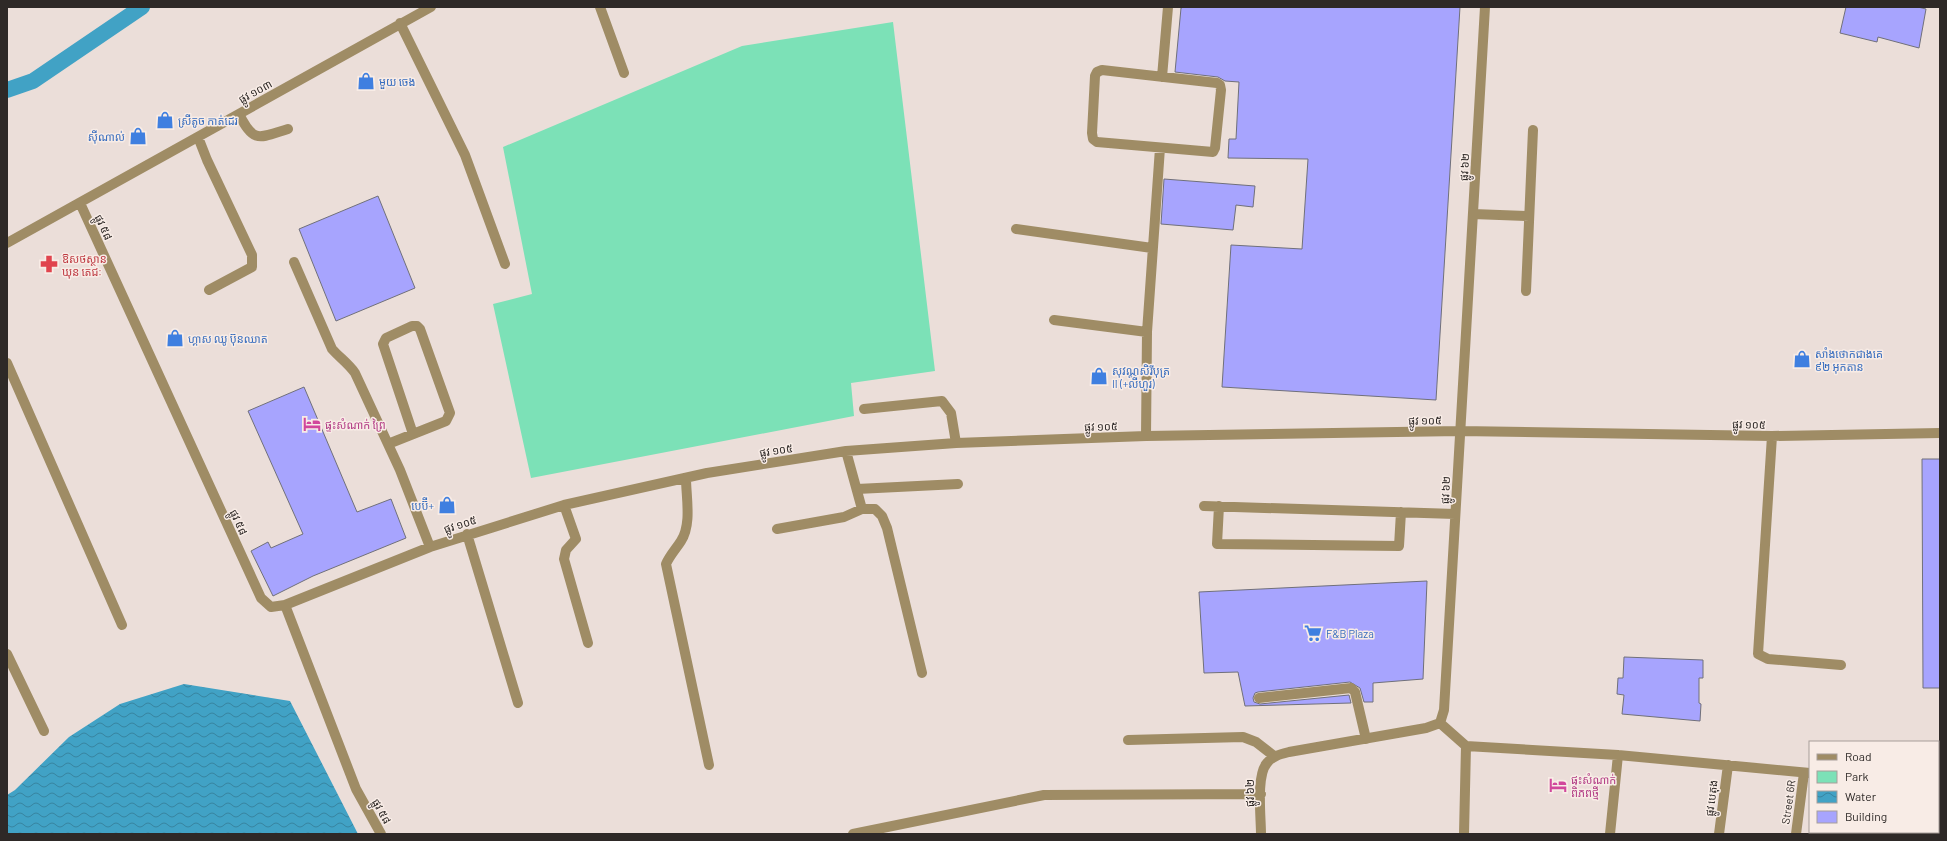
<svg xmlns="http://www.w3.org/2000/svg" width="1947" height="841" font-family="Barlow,'Noto Sans Khmer',sans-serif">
<defs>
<pattern id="water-waves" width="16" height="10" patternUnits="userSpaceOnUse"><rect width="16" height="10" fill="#41a2c5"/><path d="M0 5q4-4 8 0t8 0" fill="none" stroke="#3784a0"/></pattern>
</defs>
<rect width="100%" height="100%" fill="#ebded9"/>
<path fill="#7ce1b7" d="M893,22L935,371L851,383L854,416L531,478L493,304L532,294L503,147L742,46Z"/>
<path fill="url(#water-waves)" d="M184,684L290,701L358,834H7V795L15,790L69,737L120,704Z"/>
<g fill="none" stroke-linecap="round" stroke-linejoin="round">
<path stroke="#41a2c5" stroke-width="16" d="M7,90L33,81L142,7"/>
</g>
<path fill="#a7a4fe" stroke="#70707a" d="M1184,7H1460L1436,400L1222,387L1231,245L1302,249L1308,159L1228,158L1229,139H1236L1239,82L1225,81L1218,77L1175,72L1181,8Z
M1846,7H1918L1926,9L1919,48L1878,37L1877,42L1840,33Z
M1164,179L1255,186L1253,207L1236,205L1233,230L1161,224Z
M378,196L415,288L336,321L299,229Z
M304,387L357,512L391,499L406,538L313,576L273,596L251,551L268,542L271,548L303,534L248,411Z
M1922,459H1940V688H1923Z
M1427,581L1423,679L1373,683V702H1364L1360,688L1350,682L1258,692L1255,693L1253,698L1254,702L1260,704L1349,695L1351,703L1245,706L1238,672L1204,673L1199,592Z
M1624,657L1703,660V678H1699V703L1701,704L1700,721L1622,714L1624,695L1617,694L1618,678H1623Z"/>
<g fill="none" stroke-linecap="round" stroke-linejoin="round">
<path stroke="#9f8c65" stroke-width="10" d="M600,7L624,73
M400,23L465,155L505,264
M1102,70L1217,83L1220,85L1221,90L1215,148L1213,152L1097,142L1093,139L1092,133L1095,76L1097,72Z
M1162,77L1168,7
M239,114C254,144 259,138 288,129
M198,137L207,160L252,255V267L209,290
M80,203L261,598L271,607L285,605L430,547L564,505L707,473L846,451L956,443L1146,436L1460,431L1772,436L1940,433
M1473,214L1529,216
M1016,229L1152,248
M7,243L431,7
M294,262L332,349C340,358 348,363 355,373L400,470L430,547
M1526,291L1533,130
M1054,320L1147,332
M7,363L122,625
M864,409L942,401L951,413L956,443
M1146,436L1147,332L1160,148
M1772,436L1758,654L1768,659L1841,665
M388,444L446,421L450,413L420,329L417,326H412L386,338L383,344L413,434
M686,478C686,497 692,524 681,541C676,549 670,555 666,564L709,765
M857,489L958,484
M564,505L576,539L566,550L564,559L588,643
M1204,506L1455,514
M1219,506L1217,544L1399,546L1401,512
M862,509H875L882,516L887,528L922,673
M777,529L844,517L862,509L846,451
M467,534L518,703
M285,605L356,789L381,834
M7,654L44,731
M1259,698L1351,688L1355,692L1366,739
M1440,723L1444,710L1485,7
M1440,723L1466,746L1618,755L1810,773
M1128,740L1243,737L1256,742L1274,756
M1938,787L1940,788
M853,834L1044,795L1261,794
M1261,834C1261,817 1256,775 1267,763C1272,756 1281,754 1289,752L1426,728L1440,723
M1464,834L1466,746
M1610,834L1618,755
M1719,834L1728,765
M1796,834L1804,773
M1928,834L1929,832"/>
</g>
<defs>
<g id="shop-bare" transform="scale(1.38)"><path d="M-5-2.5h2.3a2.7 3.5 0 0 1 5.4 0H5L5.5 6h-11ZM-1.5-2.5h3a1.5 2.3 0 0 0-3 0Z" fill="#3f7fe0" stroke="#f8ece6" stroke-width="2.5" paint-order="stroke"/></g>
<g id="pharmacy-bare" transform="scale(1.38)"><path d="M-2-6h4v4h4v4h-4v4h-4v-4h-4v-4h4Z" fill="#e0444e" stroke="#f8ece6" stroke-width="2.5" paint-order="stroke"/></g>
<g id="hotel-bare" transform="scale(1.38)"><path d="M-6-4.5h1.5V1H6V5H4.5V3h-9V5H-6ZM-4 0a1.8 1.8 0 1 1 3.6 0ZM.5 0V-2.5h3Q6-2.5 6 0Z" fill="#d1479c" stroke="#f8ece6" stroke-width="2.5" paint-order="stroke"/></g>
<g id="supermarket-bare" transform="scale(1.38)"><path d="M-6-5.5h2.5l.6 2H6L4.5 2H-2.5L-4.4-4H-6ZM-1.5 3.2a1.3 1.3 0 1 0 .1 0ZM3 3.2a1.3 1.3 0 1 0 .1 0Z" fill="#3f7fe0" stroke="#f8ece6" stroke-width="2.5" paint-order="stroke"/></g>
</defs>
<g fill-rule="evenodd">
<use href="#shop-bare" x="366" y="81"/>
<use href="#shop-bare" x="165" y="120"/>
<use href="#shop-bare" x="138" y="136"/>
<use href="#pharmacy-bare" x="49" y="264"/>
<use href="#shop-bare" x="175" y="338"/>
<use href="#shop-bare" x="1802" y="359"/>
<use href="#shop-bare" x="1099" y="376"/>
<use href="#hotel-bare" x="312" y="424"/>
<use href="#shop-bare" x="447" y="505"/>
<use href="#supermarket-bare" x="1313" y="633"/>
<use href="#hotel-bare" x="1558" y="785"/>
</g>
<g text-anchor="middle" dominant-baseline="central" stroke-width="3" stroke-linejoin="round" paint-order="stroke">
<g font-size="11" fill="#366cbe" stroke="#f8ece6" text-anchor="start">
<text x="379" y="81">មួយ ចេង</text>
<text x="178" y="120">ស្រីតូច កាត់ដេរ</text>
<text x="125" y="136" text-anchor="end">ស៊ីណាល់</text>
<text x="188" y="338">ហ្គាស ឈូ ប៊ុនឈាត</text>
<text x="1815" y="353">សាំងថោកជាងគេ<tspan x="1815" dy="13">៩២ អុកតាន</tspan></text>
<text x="1112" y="370">សុវណ្ណសិរីបុត្រ<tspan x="1112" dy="13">II (+លីហួរ)</tspan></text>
<text x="434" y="505" text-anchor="end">បេប៊ី+</text>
<text x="1326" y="633">F&amp;B Plaza</text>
</g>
<g font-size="11" fill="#2e2927" stroke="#f8ece6">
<text transform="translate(255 91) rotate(-29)">ផ្លូវ ១០៣</text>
<text transform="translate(1464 167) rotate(-87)">ផ្លូវ ៦២</text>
<text transform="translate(104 227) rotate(65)">ផ្លូវ ៥៨</text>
<text transform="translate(1425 420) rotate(-1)">ផ្លូវ ១០៥</text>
<text transform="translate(1749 424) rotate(1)">ផ្លូវ ១០៥</text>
<text transform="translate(1101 426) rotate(-2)">ផ្លូវ ១០៥</text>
<text transform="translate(776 450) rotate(-9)">ផ្លូវ ១០៥</text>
<text transform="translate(1445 490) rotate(-87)">ផ្លូវ ៦២</text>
<text transform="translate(239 522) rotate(65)">ផ្លូវ ៥៨</text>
<text transform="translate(460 524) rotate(-18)">ផ្លូវ ១០៥</text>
<text transform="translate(1249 793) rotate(-90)">ផ្លូវ ៦២</text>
<text transform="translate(1711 798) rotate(-83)">ផ្លូវ បេតុង</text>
<text transform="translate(1788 802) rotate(-82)">Street 6R</text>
<text transform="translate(382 811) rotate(61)">ផ្លូវ ៥៨</text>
</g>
<g font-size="11" fill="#be3a42" stroke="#f8ece6" text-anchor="start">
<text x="62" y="258">ឱសថស្ថាន<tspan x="62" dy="13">ឃុន តេជៈ</tspan></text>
</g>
<g font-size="11" fill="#b23c85" stroke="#f8ece6" text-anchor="start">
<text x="325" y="424">ផ្ទះសំណាក់ ព្រៃ</text>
<text x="1571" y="779">ផ្ទះសំណាក់<tspan x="1571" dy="13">ពិភពថ្មី</tspan></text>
</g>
</g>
<rect width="1947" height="841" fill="none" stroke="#2e2927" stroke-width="16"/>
<rect x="1809" y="741" width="130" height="92" fill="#f8ece6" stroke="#a79e9a"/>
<rect x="1817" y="754" width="20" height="6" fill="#9f8c65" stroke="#a79e9a"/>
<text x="1845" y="761" font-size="12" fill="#2e2927">Road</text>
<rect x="1817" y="771" width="20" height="12" fill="#7ce1b7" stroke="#a79e9a"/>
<text x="1845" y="781" font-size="12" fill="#2e2927">Park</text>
<rect x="1817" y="791" width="20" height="12" fill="url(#water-waves)" stroke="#a79e9a"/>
<text x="1845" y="801" font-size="12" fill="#2e2927">Water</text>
<rect x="1817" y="811" width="20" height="12" fill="#a7a4fe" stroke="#a79e9a"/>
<text x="1845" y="821" font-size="12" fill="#2e2927">Building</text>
</svg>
